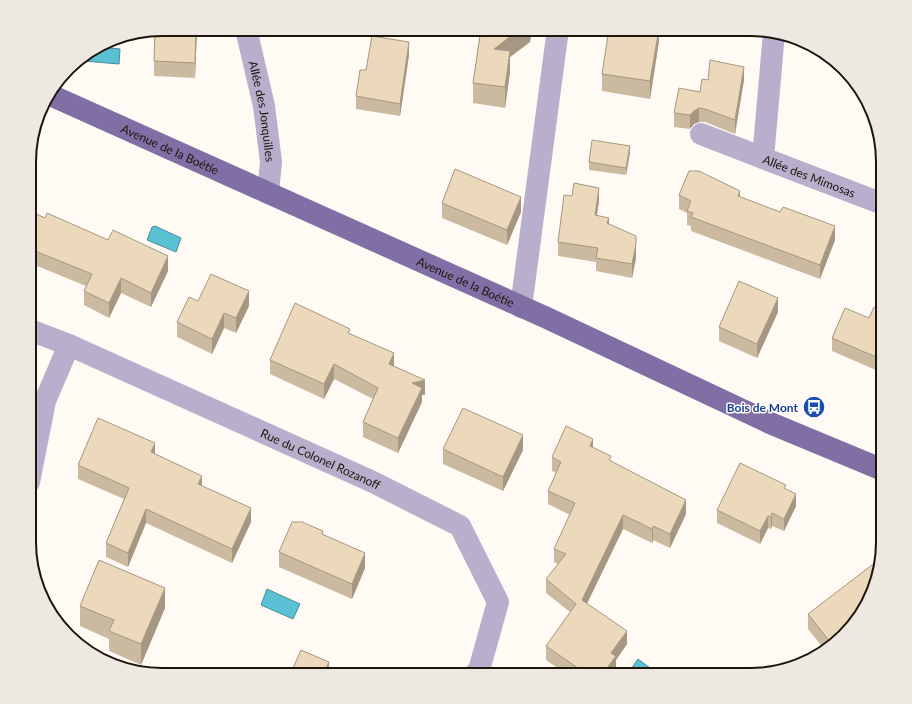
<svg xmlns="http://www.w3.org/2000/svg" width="912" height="704" font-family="Lato,sans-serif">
<rect width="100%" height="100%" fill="#fffaf4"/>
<path fill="#5ac0d3" stroke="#478d97" d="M100,47L120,49L119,64L84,61L85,56Z
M155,226L181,238L176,252L147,240L152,227Z
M267,589L300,604L293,619L261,605Z
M638,659L654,671L651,675H627Z"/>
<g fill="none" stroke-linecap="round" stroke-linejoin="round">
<g stroke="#b8afcd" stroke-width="22">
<path id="s1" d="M246,29L264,106L271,162L268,193"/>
<path id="s2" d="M774,33L763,158L883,204"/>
<path d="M701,134L763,158"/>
<path d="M521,307L558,29"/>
<path id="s3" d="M30,330L69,345L373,482L460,526L498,602L479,670L474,675"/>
<path d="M29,482L45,401L69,345"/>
</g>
<path stroke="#806fa5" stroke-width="22" id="s4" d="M48,94L547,318L770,423L883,470"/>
</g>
<path fill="#cbbaa0" d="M197,29L195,78L154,76V61Z
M481,29H532L530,42L510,57V72L505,108L473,103V83Z
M659,29V41L650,99L602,91V74Z
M806,43L822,52L806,50Z
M409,55L400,116L356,109V96L366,70Z
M708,80H744L735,134L705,122H699L694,124L690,129L674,127V113L700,92Z
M630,153L626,175L589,170V162Z
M679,195L740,197L835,240L820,279L691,231V226L687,225V213L679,209Z
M599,201L597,215L609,224L636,258L632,278L596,271V262L558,256V242Z
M442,203L521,212L507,245L442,218Z
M30,211L168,271L151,307L121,293L109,318L84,305V291L86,286L30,263Z
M883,292V373L832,351V338L869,318L876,308Z
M198,301L249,306L236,333L224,328L212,354L177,337V322Z
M778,312L757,358L719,341V327Z
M350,334L394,366L425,395H422V402L398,453L363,437V422L373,399L334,379L324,399L270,374V360Z
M593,448L686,514L670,548L653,540L652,543L623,529L587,603L627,644L616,660V669L612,675H568L546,660V646L570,612L546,593V579L558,564L554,562V549L570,515L548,504V491L556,473L552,471V457Z
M443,449L523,450L503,491L443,464Z
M155,454L202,486L251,522L232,563L146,523L128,567L106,557V543L124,499L78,479V465Z
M786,489L796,506L784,531L772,526L771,529L768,528L760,544L717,523V510Z
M323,534L365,568L352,599L279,567V552Z
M80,606L165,608L141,665L109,651V639L80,626Z
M808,614L850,629L824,649L808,629Z"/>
<path fill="#a59782" d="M196,29H197L195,78V63Z
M520,29H532L530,42L510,57V72L505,108V87L494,49Z
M659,29V41L650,99V81Z
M409,42V55L400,116V104Z
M744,67V80L735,134V120Z
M699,108V122L694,124L690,129V115L694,111Z
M630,146V153L626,175V168Z
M599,188V201L595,228V215Z
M740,191V205L738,196Z
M521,197V212L507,245V230Z
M609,218V231L607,223Z
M835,226V240L820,279V265Z
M636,244V258L632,278V264Z
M168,256V271L151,307V293Z
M121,278V293L109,318V303Z
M249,291V306L236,333V318Z
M778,298V312L757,358V344Z
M224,313V328L212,354V339Z
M394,353V368L389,364Z
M334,364V379L324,399V384Z
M425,380V395H422V402L398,453V438L412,383Z
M523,435V450L503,491V477Z
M593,439V453L590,446Z
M155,443V457L151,452Z
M202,476V490L198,484Z
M796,494V506L784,531V519Z
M686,500V514L670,548V534Z
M251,508V522L232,563V549Z
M146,509V523L128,567V553Z
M772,513V526L771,529V517Z
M623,515V529L582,614V600Z
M768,516V528L760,544V531Z
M653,526V540L652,543V529Z
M365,553V568L352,599V584Z
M165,588V608L141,665V644Z
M851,627L850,629L831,644V643Z
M627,631V644L616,660V669L612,675H602L611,653Z
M329,662V675H323Z"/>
<path fill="#ecd8ba" stroke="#a59782" d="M162,29H196L195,63L154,61L155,30Z
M481,29H520L494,49L510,51L505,87L473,83Z
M609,29H659L650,81L602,74Z
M372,36L409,42L400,104L356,96L360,70H366Z
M710,60L744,67L735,120L705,109L699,108L694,111L690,115L674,113L679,88L700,92L702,79L708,80Z
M592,140L630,146L626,168L589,162Z
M455,169L521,197L507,230L442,203Z
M689,171H699L740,191L738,196L780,212L783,207L835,226L820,265L691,217L693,213L687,211L691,201L679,195Z
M574,183L599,188L595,215L609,218L607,223L636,236V244L632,264L596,258L598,248L558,242L564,195L572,196Z
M30,211L45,218L47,213L108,240L113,230L168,256L151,293L121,278L109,303L84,291L92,274L30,249Z
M211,274L249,291L236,318L224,313L212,339L177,322L189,297L198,301Z
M739,281L778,298L757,344L719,327Z
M883,292V360L832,338L845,308L869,318L874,307L876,308Z
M295,303L350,329L348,333L394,353L389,364L425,380L412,383L422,388L398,438L363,422L378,388L334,364L324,384L270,360Z
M463,408L523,435L503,477L443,449Z
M98,418L155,443L151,452L202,476L198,484L251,508L232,549L146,509L128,553L106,543L129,488L78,465Z
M566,426L593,439L590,446L611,456L609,460L686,500L670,534L653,526L652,529L623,515L582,600L627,631L611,653L616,656L602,675H588L546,646L576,604L546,579L566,554L554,549L575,503L548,491L561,462L552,457Z
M740,463L786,485L784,488L796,494L784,519L772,513L771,517L768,516L760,531L717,510Z
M292,522H302L323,531L322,534L365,553L352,584L279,552Z
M881,558L873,593L851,627L831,643L808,614Z
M99,560L165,588L141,644L109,631L114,620L80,606Z
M301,650L329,662L323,675H290Z"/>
<defs>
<g id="bus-disc" transform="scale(1.15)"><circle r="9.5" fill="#1a4fb4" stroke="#fffaf4"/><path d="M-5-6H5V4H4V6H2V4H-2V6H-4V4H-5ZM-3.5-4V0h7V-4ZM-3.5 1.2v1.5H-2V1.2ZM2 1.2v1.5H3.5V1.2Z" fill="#fff"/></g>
</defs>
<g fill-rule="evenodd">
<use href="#bus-disc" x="814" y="407"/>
</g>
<g text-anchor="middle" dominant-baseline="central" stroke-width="3" stroke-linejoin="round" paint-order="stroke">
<g font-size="12" fill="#1c150a" stroke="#fffaf4">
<text stroke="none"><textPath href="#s1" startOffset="84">Allée des Jonquilles</textPath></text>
<text stroke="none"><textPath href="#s4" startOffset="134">Avenue de la Boétie</textPath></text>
<text stroke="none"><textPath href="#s2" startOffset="175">Allée des Mimosas</textPath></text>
<text stroke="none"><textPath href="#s4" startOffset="458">Avenue de la Boétie</textPath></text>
<text stroke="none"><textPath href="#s3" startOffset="318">Rue du Colonel Rozanoff</textPath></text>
</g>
<g font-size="12" font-weight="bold" fill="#164399" stroke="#fffaf4" text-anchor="end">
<text x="798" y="407">Bois de Mont</text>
</g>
</g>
<path d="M0 0H912V704H0ZM162 36H750A126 126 0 0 1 876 162V542A126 126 0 0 1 750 668H162A126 126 0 0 1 36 542V162A126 126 0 0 1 162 36Z" fill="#ede8e1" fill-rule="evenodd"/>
<path fill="none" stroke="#1c150a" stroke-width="2" d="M162 36H750A126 126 0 0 1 876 162V542A126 126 0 0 1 750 668H162A126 126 0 0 1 36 542V162A126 126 0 0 1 162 36Z"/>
</svg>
